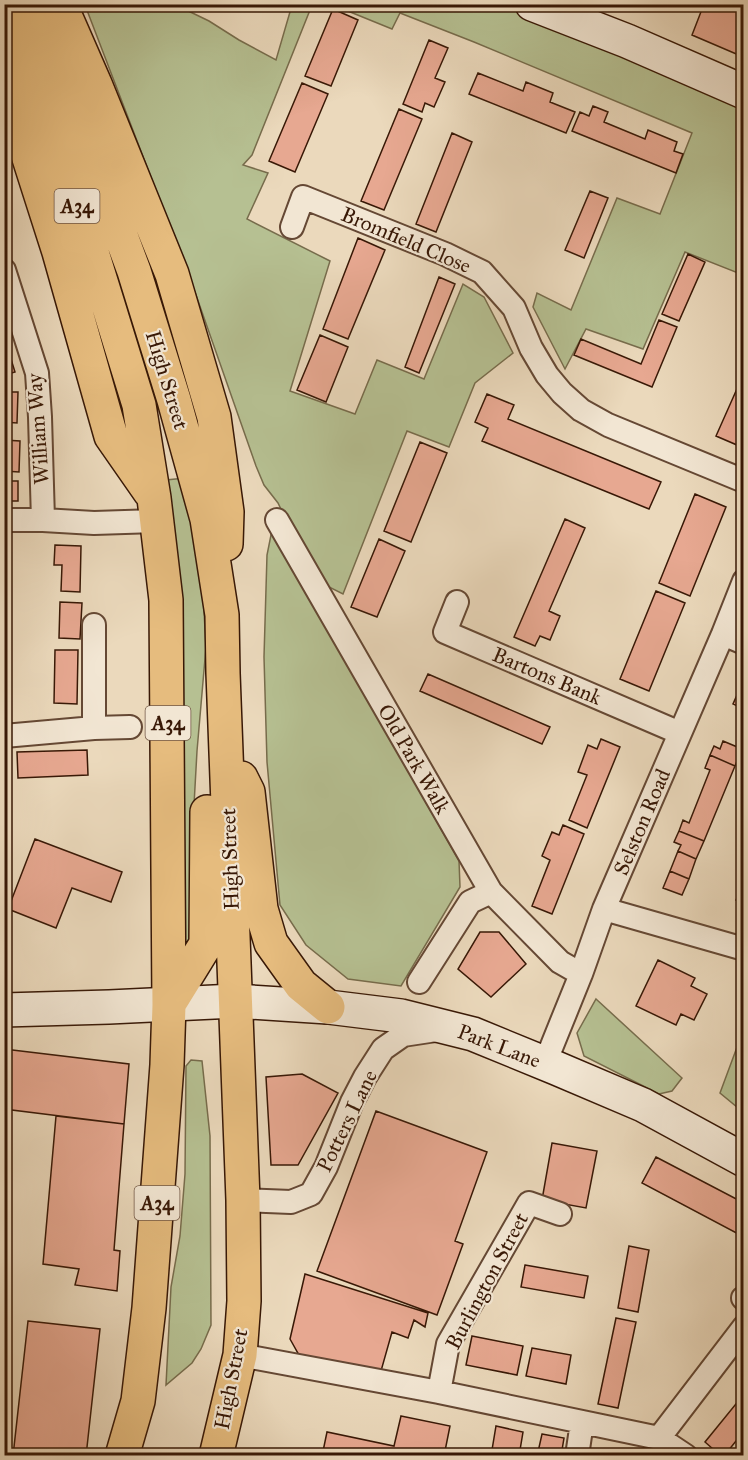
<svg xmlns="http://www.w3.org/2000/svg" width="748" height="1460" font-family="'IM FELL Great Primer',serif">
<rect width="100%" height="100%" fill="#ebd9bc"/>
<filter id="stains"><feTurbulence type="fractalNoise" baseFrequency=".00333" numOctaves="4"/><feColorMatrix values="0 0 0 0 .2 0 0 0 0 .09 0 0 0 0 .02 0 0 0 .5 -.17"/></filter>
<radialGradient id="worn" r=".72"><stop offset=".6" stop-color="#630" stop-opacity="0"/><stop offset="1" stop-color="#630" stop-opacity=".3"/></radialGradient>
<path fill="#b6c092" stroke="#776c4c" stroke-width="1.5" d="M85,5H176L209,21L239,40L276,60L292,5H312L252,155L243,165L268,173L247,219L330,261L290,391L355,414L377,360L424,379L463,284L484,297L513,353L475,383L449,447L407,431L343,594L325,585L289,526L278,503L264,485L256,466L196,295Z
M333,5H503L613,50L743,107V275L685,252L643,349L586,329L565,369L533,307L537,293L571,310L617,198L660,214L692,133L474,42L400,13L392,29Z
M185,478L201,558L206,647L197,751L194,805V936L183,951L166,480Z
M272,530L459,861L460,887L401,986L348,979L306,945L280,905L267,762L264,657L267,555Z
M596,999L682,1078L672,1091L659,1094L584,1056L577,1033Z
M743,1031L744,1112H743L720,1093Z
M191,1060L202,1061L210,1136L211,1325L201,1349L192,1363L166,1385L171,1287L180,1236L185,1174L186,1066Z"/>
<path fill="#e7a891" stroke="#381806" stroke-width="1.5" d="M622,4H641L638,11Z
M704,4L721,11L723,4H744V50L741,56L692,35Z
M333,9L358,20L331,86L305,76Z
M429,40L448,48L435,78L445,82L434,107L425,103L422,112L403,104Z
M478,73L523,91L526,82L553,93L550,102L575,112L566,133L469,94Z
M302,83L328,94L295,172L269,161Z
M593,106L608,112L604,122L645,139L648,130L677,142L674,151L683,154L676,173L572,131L580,112L589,116Z
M399,109L422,119L384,210L361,201Z
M452,133L472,142L436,232L416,224Z
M590,191L608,198L584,258L565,250Z
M358,238L385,250L348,339L323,329Z
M688,254L705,262L679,321L662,314Z
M439,277L455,284L419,373L405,367Z
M659,320L677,327L652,387L574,355L581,339L641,364Z
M320,335L348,347L326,402L297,390Z
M4,341H6L10,356L4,357Z
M10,356L15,372L4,375V357Z
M744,373V448L716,436Z
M4,392H18L17,423L4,422Z
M487,394L514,405L508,419L661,482L649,509L482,441L488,428L475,422Z
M4,440L20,441L19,472L4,471Z
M420,442L447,453L411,542L384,531Z
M4,481H18V501H4Z
M695,494L726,507L690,596L659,583Z
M565,519L585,528L549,611L560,616L550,640L540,636L535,646L514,637Z
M379,539L405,551L377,617L351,607Z
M55,545L81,546L80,592L61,591L62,565H54Z
M656,591L685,603L649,691L620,679Z
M60,602L82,603L80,639L59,638Z
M55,650H78L77,704L54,703Z
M428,674L550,727L542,744L420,691Z
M742,684L744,685V709L733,704Z
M601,739L620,747L587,828L569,820L587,775L578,772L588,745L597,749Z
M723,741L742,749L735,766L710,755L714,746L720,749Z
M87,750L88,775L18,778L17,752Z
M710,755L735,766L704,841L679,831L683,820L689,823L710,770L705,768Z
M563,825L584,834L552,914L532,906L550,860L542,856L552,832L559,835Z
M679,831L704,841L696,859L678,851L681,845L674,842Z
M35,839L122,872L111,902L72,888L56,928L8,909Z
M678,851L696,859L689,879L670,871Z
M670,871L689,879L682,895L663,888Z
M743,883H744V903L736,900Z
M480,932H499L526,964L491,997L458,969Z
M658,960L695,978L691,986L707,994L694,1020L681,1014L676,1025L636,1006Z
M4,1049L129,1064L124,1124L4,1109Z
M302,1074L338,1093L298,1165H271L266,1077Z
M376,1111L487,1152L455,1241L463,1244L437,1315L317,1271Z
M56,1116L124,1124L114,1250L120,1251L117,1291L75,1285L79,1269L43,1264Z
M552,1143L597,1151L586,1208L542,1200Z
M656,1157L744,1203V1237L642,1183Z
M629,1246L649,1250L638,1312L618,1308Z
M525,1265L588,1276L584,1298L521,1287Z
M305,1274L428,1313L425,1327L414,1320L408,1338L392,1332L381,1371L299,1355L290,1339Z
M616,1318L636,1322L618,1408L598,1404Z
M28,1321L100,1329L86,1456H13Z
M472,1336L523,1346L517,1375L466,1365Z
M532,1348L571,1355L566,1384L526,1376Z
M744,1394V1431L724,1456H721L705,1442Z
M401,1416L450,1426L444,1456H322L327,1432L394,1446Z
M496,1426L523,1432L519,1456H491Z
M542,1434L564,1438L561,1456L538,1452Z
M592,1452L609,1456H591Z"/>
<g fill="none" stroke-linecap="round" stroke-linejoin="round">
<g stroke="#654834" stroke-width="26">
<path id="street" d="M292,227L303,197L445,254L482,272L514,308L531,348L547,375L562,393L581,410L608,425L744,481
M4,270L37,373L40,417L43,520
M4,520H43L94,523L156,521
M277,520L491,892L560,962L581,974
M457,602L445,632L680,733
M723,634L744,643
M94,728V625
M4,736L94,728L130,727
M604,909L744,949
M419,982L470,902L491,892
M545,1063L581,974L604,909L723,634L744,581
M243,1200L291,1202L311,1194L326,1167L352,1102L365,1077L383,1049L403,1035L436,1030
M743,1298L744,1299
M240,1355L439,1392L659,1438L686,1456
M439,1392L448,1344L529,1203L560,1214
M659,1438L744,1327
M577,1456L582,1422"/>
</g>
<g stroke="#381806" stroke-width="36">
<path id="secondary" d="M532,4L627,41L744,92
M4,1010L109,1007L235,1001L328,1007L401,1016L473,1034L556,1068L643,1105L744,1160"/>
</g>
<g stroke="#381806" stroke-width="36">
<path id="highway" d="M35,4L134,271L174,400L207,519L222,615L223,673L243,1200L244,1301L240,1355L216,1456
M60,4L95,84L172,274L214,417L227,512L226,544
M4,11L67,171L139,405L154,498L166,600L169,1005L167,1065L149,1308L138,1401L122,1456
M4,80L59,252L111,436L150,492
M241,778L248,792L261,909L271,943L301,985L328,1007
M169,1004L206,944L207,812"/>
</g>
<use href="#street" stroke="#f2e6d3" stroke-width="22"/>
<use href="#secondary" stroke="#f2e6d3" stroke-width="33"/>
<use href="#highway" stroke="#e6bc7e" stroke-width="33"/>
</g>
<g text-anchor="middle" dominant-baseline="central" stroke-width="4.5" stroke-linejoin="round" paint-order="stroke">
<g fill="#f2e6d3" stroke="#705644" stroke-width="1.5">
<rect x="54.5" y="189" width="45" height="34" rx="4.5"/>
<rect x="145.5" y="706" width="45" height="34" rx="4.5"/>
<rect x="134.5" y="1186" width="45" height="34" rx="4.5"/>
</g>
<g font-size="20" font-weight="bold" fill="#381806">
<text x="77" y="206">A34</text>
<text x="168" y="723">A34</text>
<text x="157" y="1203">A34</text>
</g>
<g font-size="21" fill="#381806" stroke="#f2e6d3">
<text transform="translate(406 240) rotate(23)">Bromfield Close</text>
<text transform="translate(167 380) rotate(73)">High Street</text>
<text transform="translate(38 429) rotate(-94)">William Way</text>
<text transform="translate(547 676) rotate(23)">Bartons Bank</text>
<text transform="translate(414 759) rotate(60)">Old Park Walk</text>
<text transform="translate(642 822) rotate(-67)">Selston Road</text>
<text transform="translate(230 859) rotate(-92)">High Street</text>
<text transform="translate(499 1046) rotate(21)">Park Lane</text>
<text transform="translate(347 1121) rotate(-64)">Potters Lane</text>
<text transform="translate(487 1281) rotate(-62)">Burlington Street</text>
<text transform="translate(231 1379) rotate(-79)">High Street</text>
</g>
</g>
<rect width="748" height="1460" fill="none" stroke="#ebd9bc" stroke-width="24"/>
<rect x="6" y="6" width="736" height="1448" fill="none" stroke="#381806" stroke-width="3"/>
<rect x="12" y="12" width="724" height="1436" fill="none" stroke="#381806" stroke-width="1.5"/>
<rect width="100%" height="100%" filter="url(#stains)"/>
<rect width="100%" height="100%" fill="url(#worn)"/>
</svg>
